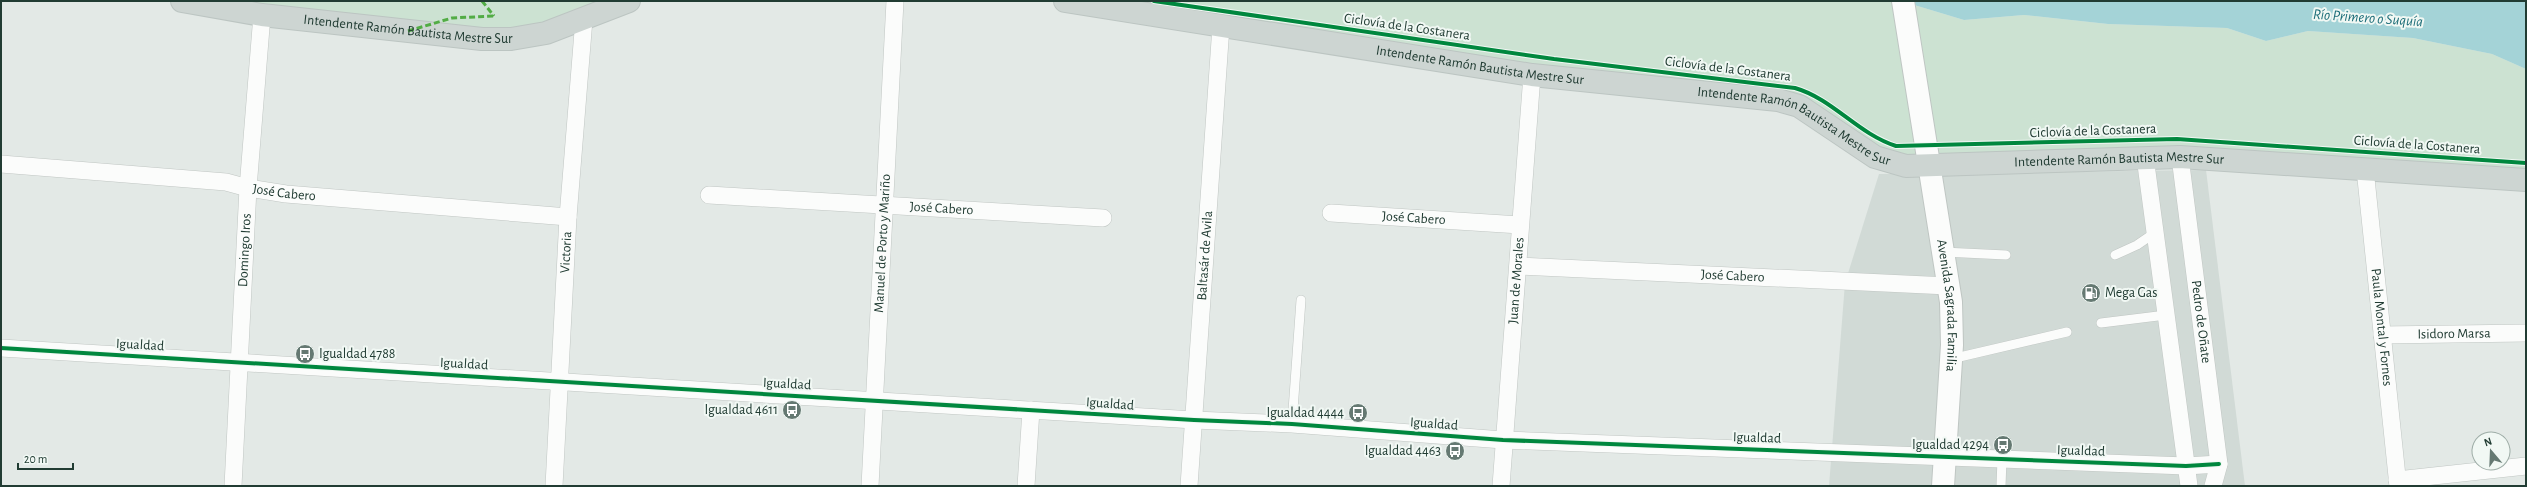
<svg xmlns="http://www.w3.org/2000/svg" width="2527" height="487" font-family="'Alegreya Sans',sans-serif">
<rect width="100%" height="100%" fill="#e3e9e6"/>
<path fill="#d1dad6" d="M2206,170L2245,486H1829L1845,283L1879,174Z"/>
<path fill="#cce2d2" d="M182,1H629L511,39Z
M1065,1H1901L1964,20L2024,15L2108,24L2227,28L2266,41L2308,31L2413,38L2492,54L2526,69V180L2365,169L1906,166L1813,114Z"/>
<path fill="#a4d3d7" d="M1901,1H2526V69L2492,54L2413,38L2308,31L2266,41L2227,28L2108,24L2024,15L1964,20Z"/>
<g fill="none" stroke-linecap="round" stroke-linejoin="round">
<g stroke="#c0c6c3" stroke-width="10">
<path id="service" d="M1943,252L2006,255
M2115,255L2137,245L2156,232
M2101,323L2166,315
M1951,359L2067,332
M1292,424L1301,300
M2001,486L2002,459"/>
</g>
<g stroke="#c0c6c3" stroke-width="18">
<g id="minor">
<path d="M2145,157L2189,486"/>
<path id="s1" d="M2180,157L2219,464L2213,486"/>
<path id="s2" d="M1,164L226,182L248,188L286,194L568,217"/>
<path id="s3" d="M2365,169L2398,486"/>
<path id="s4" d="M709,195L1103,218"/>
<path id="s5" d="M1331,213L1520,225"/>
<path id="s6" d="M1518,266L1948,286"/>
<path id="s7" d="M2382,335L2526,333"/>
<path d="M1,348L1194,420L1292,424L1503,440L2186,466L2219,464"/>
<path d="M2397,480L2526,466"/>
<path id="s8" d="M233,486L248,188L262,15"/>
<path id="s9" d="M554,486L568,217L584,19"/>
<path id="s10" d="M870,486L895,1"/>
<path d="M1026,486L1031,410"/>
<path id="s11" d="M1189,486L1221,26"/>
<path id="s12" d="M1501,486L1532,75"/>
</g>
</g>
<g stroke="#bfc6c3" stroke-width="24">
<g id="secondary">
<path id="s13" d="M1903,1L1951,302L1952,345L1943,486"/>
</g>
</g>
<g stroke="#bcc5c2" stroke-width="24">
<g id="primary">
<path id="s14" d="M182,1L262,15L482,39H511L546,33L629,1"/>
<path id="s15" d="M1065,1L1532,75L1778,100L1799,106L1875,157L1906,166L2180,157L2526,180"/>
</g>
</g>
<use href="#service" stroke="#fbfcfb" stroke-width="9"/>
<use href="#minor" stroke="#fbfcfb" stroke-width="17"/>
<use href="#secondary" stroke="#fbfcfb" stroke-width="22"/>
<use href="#primary" stroke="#cdd5d2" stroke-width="22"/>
<path stroke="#52ac45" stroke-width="3" stroke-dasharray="6 3" stroke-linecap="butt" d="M482,1L494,16
M408,31L452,18L494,16"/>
<g stroke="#f1f8f4" stroke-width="6">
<path id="cycleway" d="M1154,1L1554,59L1795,88C1833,99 1858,134 1896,146L2177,139L2526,163
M1,348L1194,420L1292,424L1503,440L2186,466L2219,464"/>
</g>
<use href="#cycleway" stroke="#00873e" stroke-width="4"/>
</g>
<defs>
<g id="fuel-disc" transform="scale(1)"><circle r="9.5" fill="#657972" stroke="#f1f8f4"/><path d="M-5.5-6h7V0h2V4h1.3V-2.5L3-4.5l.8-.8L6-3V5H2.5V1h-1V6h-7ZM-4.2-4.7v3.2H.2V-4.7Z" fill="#fff"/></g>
<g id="bus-disc" transform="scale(1)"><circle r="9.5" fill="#657972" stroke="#f1f8f4"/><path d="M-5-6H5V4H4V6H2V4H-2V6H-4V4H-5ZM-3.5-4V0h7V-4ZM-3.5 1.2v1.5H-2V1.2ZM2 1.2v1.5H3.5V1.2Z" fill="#fff"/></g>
</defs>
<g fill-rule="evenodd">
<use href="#fuel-disc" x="2091" y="293"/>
<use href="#bus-disc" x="305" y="354"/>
<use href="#bus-disc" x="792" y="410"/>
<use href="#bus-disc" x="1358" y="413"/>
<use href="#bus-disc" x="2003" y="445"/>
<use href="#bus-disc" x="1455" y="451"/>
</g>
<g text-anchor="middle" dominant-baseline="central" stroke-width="4" stroke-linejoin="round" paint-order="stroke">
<g font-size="14" fill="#213c33" stroke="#f1f8f4">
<text transform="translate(1407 27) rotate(8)">Ciclovía de la Costanera</text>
<text stroke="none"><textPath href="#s14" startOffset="228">Intendente Ramón Bautista Mestre Sur</textPath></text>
<text stroke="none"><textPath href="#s15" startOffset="420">Intendente Ramón Bautista Mestre Sur</textPath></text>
<text transform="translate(1728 69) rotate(7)">Ciclovía de la Costanera</text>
<text stroke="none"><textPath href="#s15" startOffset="744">Intendente Ramón Bautista Mestre Sur</textPath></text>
<text transform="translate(2093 131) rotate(-2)">Ciclovía de la Costanera</text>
<text transform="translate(2417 145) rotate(4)">Ciclovía de la Costanera</text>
<text stroke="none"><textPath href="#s15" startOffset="1079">Intendente Ramón Bautista Mestre Sur</textPath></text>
<text stroke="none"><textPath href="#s2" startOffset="285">José Cabero</textPath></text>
<text stroke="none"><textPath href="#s4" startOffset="233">José Cabero</textPath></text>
<text stroke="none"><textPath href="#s5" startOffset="83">José Cabero</textPath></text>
<text stroke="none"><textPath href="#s10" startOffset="243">Manuel de Porto y Mariño</textPath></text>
<text stroke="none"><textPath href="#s8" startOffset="236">Domingo Iros</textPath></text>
<text stroke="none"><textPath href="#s9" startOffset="234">Victoria</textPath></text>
<text stroke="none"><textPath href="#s11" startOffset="231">Baltasár de Avila</textPath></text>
<text stroke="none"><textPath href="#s6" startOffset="215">José Cabero</textPath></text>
<text stroke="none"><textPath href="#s12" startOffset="206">Juan de Morales</textPath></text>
<text stroke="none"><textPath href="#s13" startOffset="308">Avenida Sagrada Familia</textPath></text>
<text stroke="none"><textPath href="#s1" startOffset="166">Pedro de Oñate</textPath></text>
<text stroke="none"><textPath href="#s3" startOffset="159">Paula Montal y Fornes</textPath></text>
<text stroke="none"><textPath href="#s7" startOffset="72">Isidoro Marsa</textPath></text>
<text transform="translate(140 345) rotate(3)">Igualdad</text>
<text transform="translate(464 364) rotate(3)">Igualdad</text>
<text transform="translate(787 384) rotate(3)">Igualdad</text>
<text transform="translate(1110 404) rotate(4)">Igualdad</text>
<text transform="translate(1434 424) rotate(4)">Igualdad</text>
<text transform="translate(1757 438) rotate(2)">Igualdad</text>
<text transform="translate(2081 451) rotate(2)">Igualdad</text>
</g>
<g font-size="14" fill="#213c33" stroke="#f1f8f4" text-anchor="end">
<text x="2105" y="293" text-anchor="start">Mega Gas</text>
<text x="319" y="354" text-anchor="start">Igualdad 4788</text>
<text x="778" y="410">Igualdad 4611</text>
<text x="1344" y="413">Igualdad 4444</text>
<text x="1989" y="445">Igualdad 4294</text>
<text x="1441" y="451">Igualdad 4463</text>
</g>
<g font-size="15" font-style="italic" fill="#1c6d78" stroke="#f1f8f4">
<text transform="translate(2368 18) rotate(4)">Río Primero o Suquía</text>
</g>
</g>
<rect width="2527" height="487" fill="none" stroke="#213c33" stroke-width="4"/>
<g transform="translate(2491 451) rotate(341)"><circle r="19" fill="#f1f8f4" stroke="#9eada7"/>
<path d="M0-3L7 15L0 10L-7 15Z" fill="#657972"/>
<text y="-6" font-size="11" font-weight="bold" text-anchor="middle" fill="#213c33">N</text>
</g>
<path d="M18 463v6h55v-6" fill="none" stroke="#213c33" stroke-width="2"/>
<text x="24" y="463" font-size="12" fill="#213c33" stroke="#f1f8f4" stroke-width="3" paint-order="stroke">20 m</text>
</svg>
